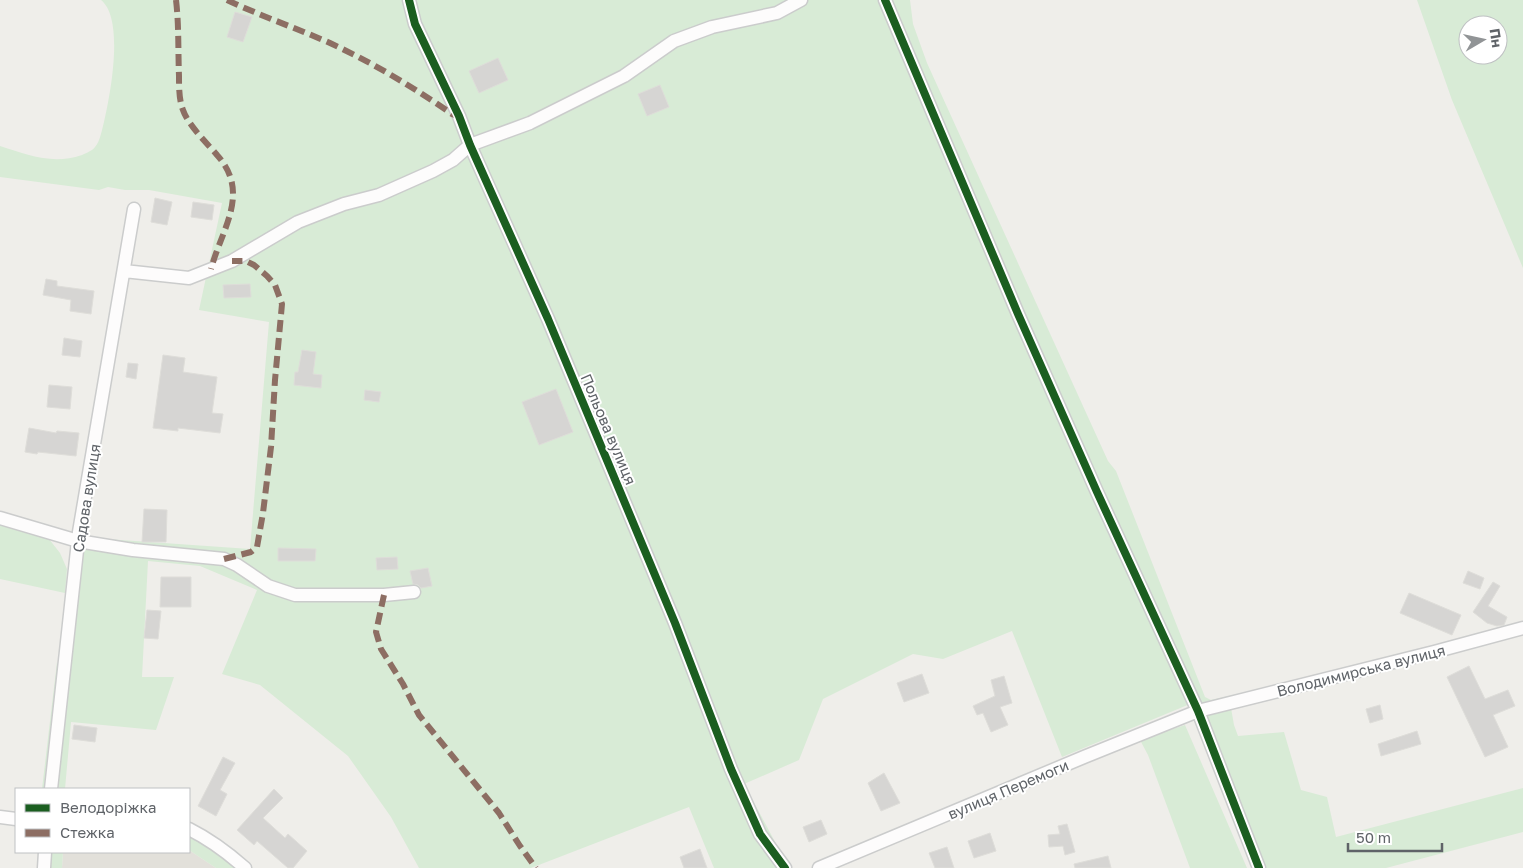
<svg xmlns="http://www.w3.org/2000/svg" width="1523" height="868" font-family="'Golos Text',sans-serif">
<rect width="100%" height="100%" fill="#efeeea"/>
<path fill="#e2e0da" d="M189,850L216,868H62L63,852H189Z"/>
<path fill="#d8ebd6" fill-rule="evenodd" d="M101,0H910L913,24L927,63L1108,461L1116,471L1205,697L1211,700L1383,661L1523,634L1472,648L1231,708L1234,725L1238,736L1284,732L1301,790L1327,797L1336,837L1523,788V832L1386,868H1261L1190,704L1062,757L1012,631L943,659L913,654L823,699L799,760L744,784L789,868H714L689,807L531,868H419L391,817L348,756L260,685L222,674L257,590L200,566L148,561L142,677H174L156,730L71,722L65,789H60L55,783L79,562L92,538L250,549L269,322L199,310L222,203L149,190H125L108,187L99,190L0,177V146C29,155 52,165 82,155C86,153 92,151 95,147C100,142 102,129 104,122C110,96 125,19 101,0Z
M1417,0H1523V268L1452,100ZM1468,25H1498V55H1468Z
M0,522L21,526L49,539L60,553L67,569L65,593L0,579Z
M57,662L58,670L47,789H42Z
M1185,725L1247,868H1190L1148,755L1140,740Z
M189,835L220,854L236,868H216L189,850Z
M51,852H63L62,868H50Z"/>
<path fill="#d6d5d3" stroke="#deddd9" d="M235,12L252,17L243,42L227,37Z
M498,58L508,80L479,93L469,71Z
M660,85L669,107L647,116L638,94Z
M155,198L172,202L167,225L151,222Z
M193,202L214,205L212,220L191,217Z
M46,279L57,281V286L94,291L91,314L70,311L71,300L43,295Z
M250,284L251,297L224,298L223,285Z
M64,338L82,341L80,357L62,355Z
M302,350L316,352L313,374L322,375L321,388L294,385L295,372H298Z
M163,355L185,358L183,372L217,377L212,413L223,414L220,433L178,428V431L153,428Z
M128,363L138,364L136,379L126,377Z
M49,385L72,387L70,409L47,407Z
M556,389L573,432L539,445L522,402Z
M365,390L381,392L379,402L364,400Z
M29,428L56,433L57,431L79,433L76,456L38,452L37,454L25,452Z
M144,509L167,510L166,542H142Z
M278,548L316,549L315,561H278Z
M397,557L398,569L377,570L376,558Z
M428,568L432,586L421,588L418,585L413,584L410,571Z
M1468,571L1484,578L1480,589L1463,583Z
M161,577H191V607H160Z
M1493,582L1500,586L1488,606L1507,617L1504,625L1497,626L1487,623L1473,612Z
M1409,593L1461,615L1452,635L1400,613Z
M147,610L161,611L158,639L144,638Z
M1469,666L1485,699L1508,690L1515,706L1493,715L1508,747L1485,757L1447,677Z
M922,674L929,693L904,702L897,683Z
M1004,676L1012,703L1000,707L1008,725L991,732L983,713L977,715L973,706L995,696L991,680Z
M1380,705L1383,719L1370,723L1366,709Z
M74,725L97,728L95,742L72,739Z
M1417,731L1421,744L1381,756L1378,744Z
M223,757L235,763L220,790L227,794L216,816L198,806Z
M884,773L900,803L881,811L868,783Z
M274,789L283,798L263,818L285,838L288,834L307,851L293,868H288L257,841L254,845L237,830Z
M821,820L827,834L809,842L803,827Z
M1067,824L1075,852L1065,855L1063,846L1049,847L1048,835L1060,834L1058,826Z
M990,833L996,851L974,858L968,841Z
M947,847L954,868H935L929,853Z
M700,849L707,868H684L680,857Z
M1108,856L1111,868H1075L1074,864Z"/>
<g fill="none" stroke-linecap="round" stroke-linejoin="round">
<g stroke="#cbcccc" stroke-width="15">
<path id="minor" d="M409,0L415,24L459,116L470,145L548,319L675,623L731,769L760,834L785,868
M885,0L1018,314L1097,492L1198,711L1259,868
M124,271L189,278L232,261L298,222L344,204L379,195L433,171L453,160L470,145L530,123L624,76L674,41L712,27L777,13L801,0
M0,518L78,541L133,550L224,559L237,565L268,586L295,595H384L414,592
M51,789L79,532L134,209
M0,817L16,819
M189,829C209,839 228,853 245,868
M44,868L45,852
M819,868L1084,757L1198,711L1434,652L1523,628"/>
</g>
<use href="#minor" stroke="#fdfcfc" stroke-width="12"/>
<path stroke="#8d6e63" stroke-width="6" stroke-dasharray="12 6" stroke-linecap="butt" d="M176,0C179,25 178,51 179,76C179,87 179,100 183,110C188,125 207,143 217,155C251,193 222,228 211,269
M227,0C261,16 296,28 330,43C373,63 413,87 452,114L459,116
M224,559L251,552L257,547L263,513L271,447L275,380L282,304L275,285L267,276L254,265L246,261H232
M384,595L376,632L381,649L403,684L419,715L499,813L520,846L536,868"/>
<g stroke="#fff" stroke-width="11">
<path id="cycleway" d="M409,0L415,24L459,116L470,145L548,319L675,623L731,769L760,834L785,868
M885,0L1018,314L1097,492L1198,711L1259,868"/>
</g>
<use href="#cycleway" stroke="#1b5e20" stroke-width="8"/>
</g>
<g text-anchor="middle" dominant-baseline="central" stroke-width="4" stroke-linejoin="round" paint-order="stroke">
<g font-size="15" fill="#5f6368" stroke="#fff">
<text transform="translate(609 429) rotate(67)">Польова вулиця</text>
<text transform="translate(86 498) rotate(-81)">Садова вулиця</text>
<text transform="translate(1361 670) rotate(-14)">Володимирська вулиця</text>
<text transform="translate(1008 789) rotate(-23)">вулиця Перемоги</text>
</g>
</g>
<rect x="15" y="788" width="175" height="65" fill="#ffffff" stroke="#bfc1c3"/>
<rect x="25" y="804" width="25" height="8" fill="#1b5e20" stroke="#bfc1c3"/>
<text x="60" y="813" font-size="15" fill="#5f6368">Велодоріжка</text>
<rect x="25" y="829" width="25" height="8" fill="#8d6e63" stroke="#bfc1c3"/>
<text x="60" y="838" font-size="15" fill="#5f6368">Стежка</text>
<g transform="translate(1483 40) rotate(81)"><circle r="24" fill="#ffffff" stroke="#bfc1c3"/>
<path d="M0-4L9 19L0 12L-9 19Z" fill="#919496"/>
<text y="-8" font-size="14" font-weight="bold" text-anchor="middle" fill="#5f6368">Пн</text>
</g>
<path d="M1348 843v8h94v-8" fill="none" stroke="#5f6368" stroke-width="2.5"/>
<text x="1356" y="843" font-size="15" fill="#5f6368" stroke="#ffffff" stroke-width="4" paint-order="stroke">50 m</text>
</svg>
